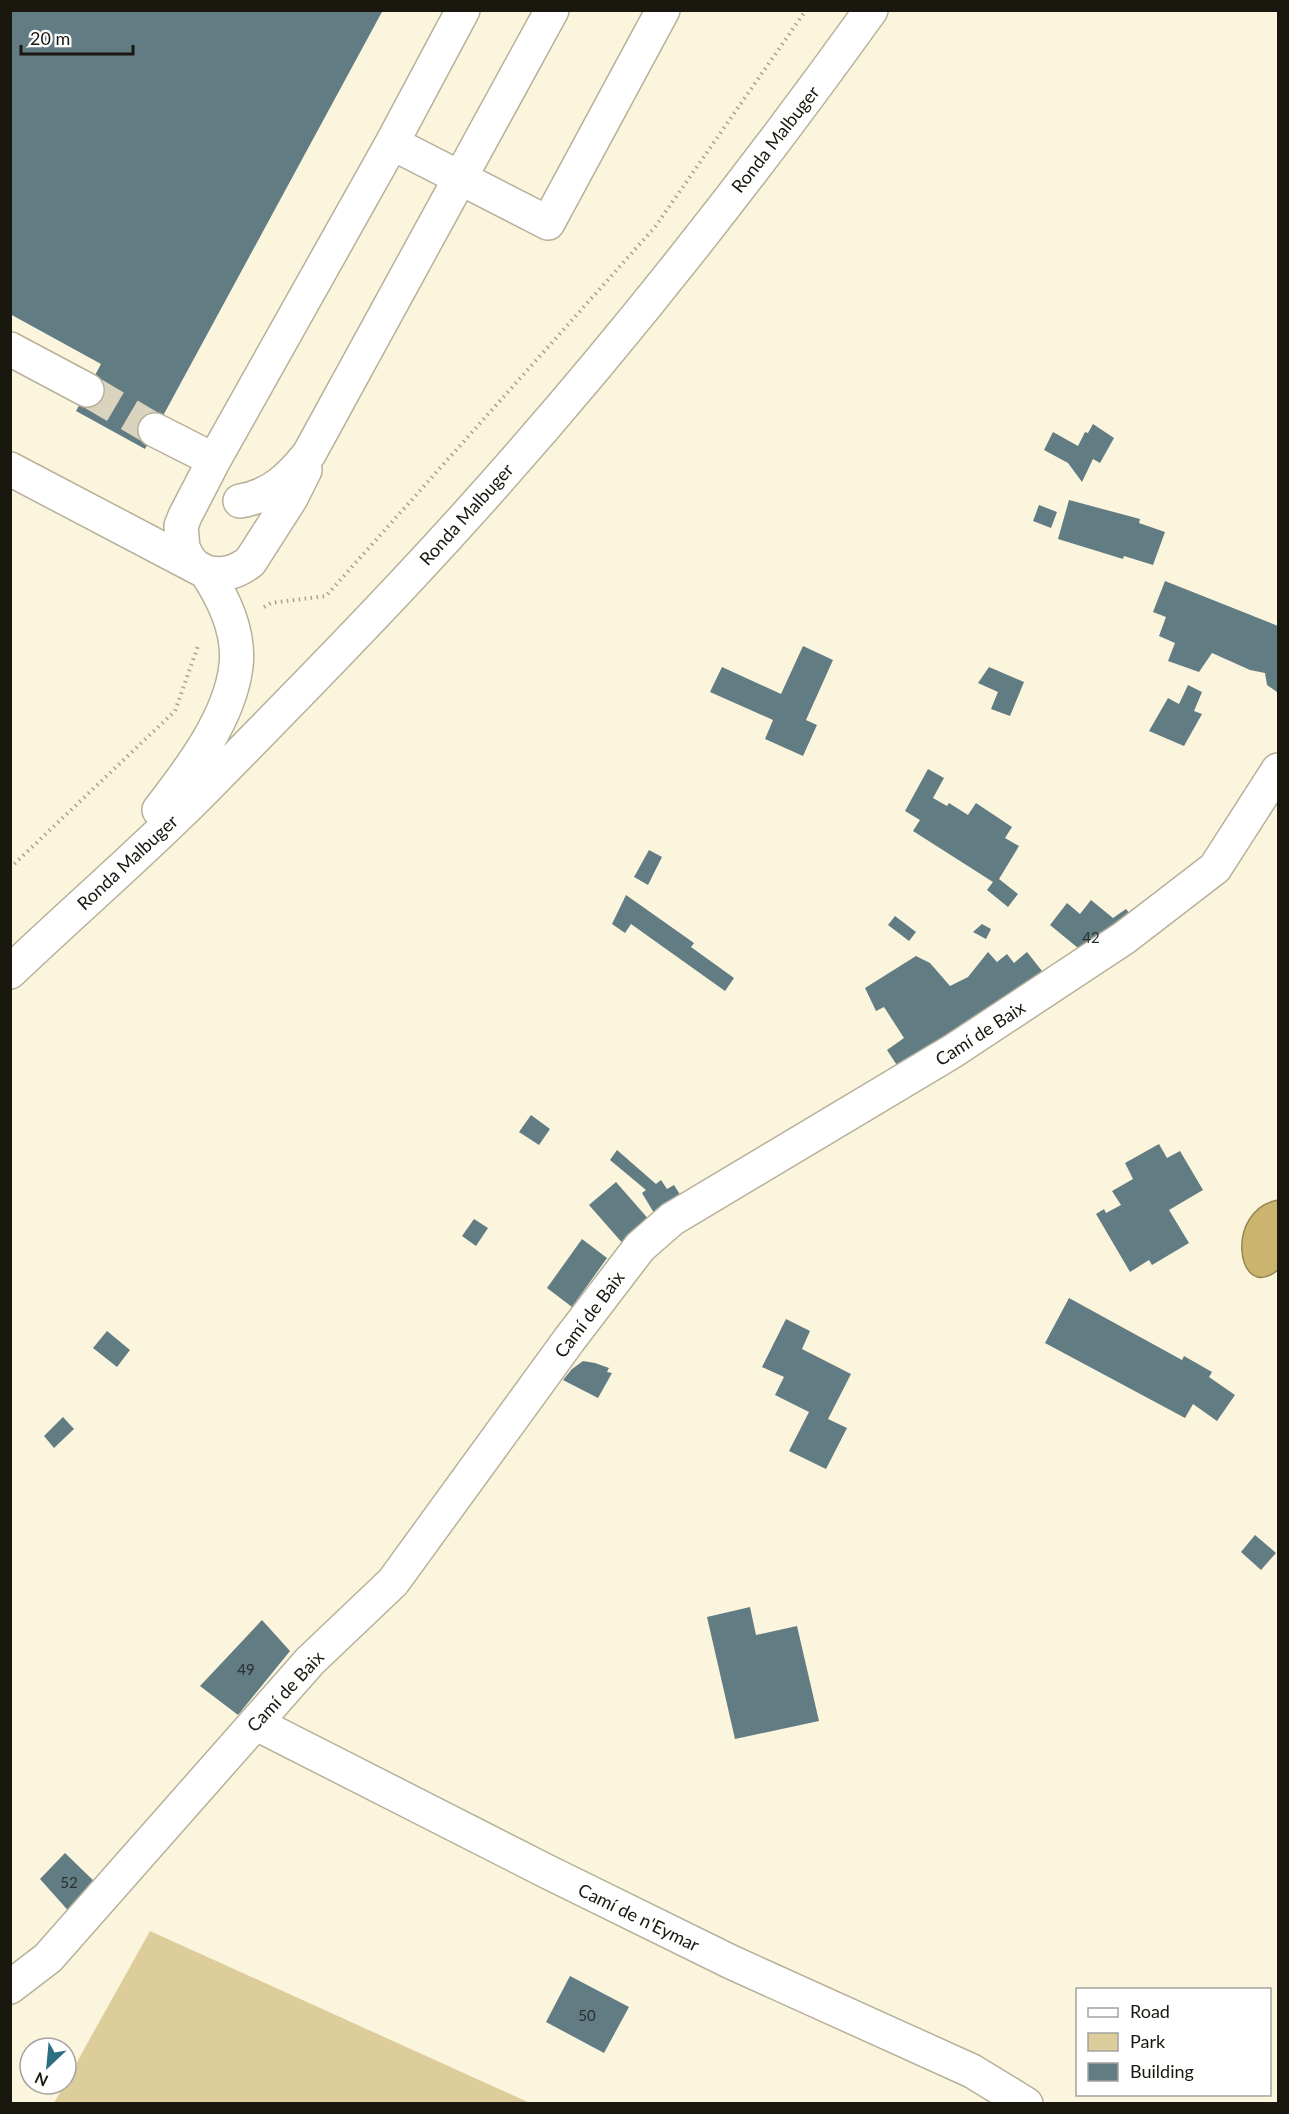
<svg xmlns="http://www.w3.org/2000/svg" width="1289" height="2114" font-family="Lato,sans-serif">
<rect width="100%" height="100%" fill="#fcf5dd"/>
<path fill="#ddcd9b" d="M150,1931L530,2103H54Z"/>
<path fill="#cab46e" stroke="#958551" stroke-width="1.5" d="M1278,1200V1270C1237,1304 1223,1210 1278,1200Z"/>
<path fill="#627c84" d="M10,10H383L145,449L76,411L101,364L10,314Z
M1093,424L1114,438L1100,463L1093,459L1082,482L1068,463L1044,450L1053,432L1078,446L1085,432L1088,433Z
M1069,500L1140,519L1139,523L1165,532L1153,565L1124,556L1123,559L1058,539Z
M1039,505L1057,512L1051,528L1033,521Z
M1165,581L1278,626L1277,651L1278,652V688L1277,692L1267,685L1265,673L1250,670L1212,653L1199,672L1168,661L1175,643L1159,636L1166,617L1153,612Z
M803,646L833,660L806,720L817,725L803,756L765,739L773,720L710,692L722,667L781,694Z
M989,667L1024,682L1010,716L991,709L998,692L978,683Z
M1188,685L1202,692L1194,711L1202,714L1184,746L1149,731L1168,698L1179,704Z
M928,769L944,778L933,798L947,806L949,803L968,815L976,803L1012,827L1005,838L1019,846L999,879L1018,894L1008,907L987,890L993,882L913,831L920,820L905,811Z
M649,850L662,857L648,885L634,877Z
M626,895L694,943L691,947L734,978L725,991L631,924L625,933L612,924Z
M1091,900L1113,918L1126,909L1137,923L1089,957L1050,925L1067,903L1080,914Z
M895,916L916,932L909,941L888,925Z
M982,924L991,929L986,939L973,932Z
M988,952L997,962L1007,954L1014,963L1027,952L1046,976L902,1073L887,1050L904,1038L884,1007L876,1011L865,988L916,956L930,963L950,986L968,977Z
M531,1115L550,1129L539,1145L519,1132Z
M1159,1144L1167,1158L1180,1151L1203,1190L1169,1210L1189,1243L1152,1265L1149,1260L1130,1272L1096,1214L1104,1209L1106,1213L1121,1205L1112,1191L1133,1179L1125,1163Z
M617,1150L656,1184L661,1180L667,1189L674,1185L684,1201L657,1218L642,1193L646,1190L610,1160Z
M616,1182L651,1222L625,1246L589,1205Z
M474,1219L488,1228L476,1246L462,1236Z
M582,1239L607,1258L572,1307L547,1288Z
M1069,1298L1182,1360L1184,1356L1212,1372L1209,1377L1235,1395L1217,1421L1193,1404L1185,1418L1045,1343Z
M786,1319L810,1331L802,1349L851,1374L828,1419L847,1428L826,1469L789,1451L809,1412L775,1395L784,1377L762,1367Z
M107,1331L130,1350L117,1367L93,1348Z
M583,1361L595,1363L609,1368L607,1372L612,1373L598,1398L563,1380L572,1369Z
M63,1417L74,1429L54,1448L44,1436Z
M1255,1535L1276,1553L1261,1570L1241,1552Z
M750,1607L756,1635L797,1626L819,1721L735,1739L707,1617Z
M262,1620L290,1651L238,1715L200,1686Z
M65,1853L99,1886L73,1916L40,1879Z
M570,1976L629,2007L604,2053L546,2022Z"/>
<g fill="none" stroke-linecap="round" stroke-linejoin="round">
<path stroke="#dad4be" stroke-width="33" stroke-dasharray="33 16" stroke-linecap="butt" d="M87,390L155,430"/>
<g stroke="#b7b09a" stroke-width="36">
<path id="minor" d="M392,143L548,223L663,10
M10,349L87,390
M155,430L214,460
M10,469L206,572C223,576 235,573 250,562L291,498L305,470
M240,501C271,496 290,478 309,454L552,10
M195,566L188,558L183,548L181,526L185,516L214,460L392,143L463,10
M159,810C190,770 230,718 236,666C240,632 224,599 206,572
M10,972C73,912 139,855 200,794C270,723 340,652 408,579C575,401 728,209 871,10
M255,1723L548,1872L731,1962L972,2071L1026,2104
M10,1987L48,1958L310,1661L393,1582L569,1340L640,1247L672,1219L953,1051L1124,938L1215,868L1278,770"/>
</g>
<path stroke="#a9a491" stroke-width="4" stroke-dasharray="1.5 4.5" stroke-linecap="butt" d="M264,607L271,603L326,596L655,227L806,10
M10,868L175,711L198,646"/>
<use href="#minor" stroke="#fff" stroke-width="33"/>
</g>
<g text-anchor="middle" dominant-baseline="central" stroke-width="4.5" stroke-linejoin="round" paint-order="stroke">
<g font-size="15" fill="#2b302c">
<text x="1091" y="937">42</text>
<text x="246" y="1669">49</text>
<text x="69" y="1882">52</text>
<text x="587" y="2015">50</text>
</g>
<g font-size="18" fill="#19170e" stroke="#fff">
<text transform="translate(775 139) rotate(-52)">Ronda Malbuger</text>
<text transform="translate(466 514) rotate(-48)">Ronda Malbuger</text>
<text transform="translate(127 862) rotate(-43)">Ronda Malbuger</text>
<text transform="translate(980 1033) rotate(-33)">Camí de Baix</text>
<text transform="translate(589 1314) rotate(-53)">Camí de Baix</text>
<text transform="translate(285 1691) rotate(-47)">Camí de Baix</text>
<text transform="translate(639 1917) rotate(26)">Camí de n'Eymar</text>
</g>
</g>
<rect width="1289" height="2114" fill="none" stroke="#19170e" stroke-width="24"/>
<rect x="1076" y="1988" width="195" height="108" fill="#ffffff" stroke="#a3a29f" stroke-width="1.5"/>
<rect x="1088" y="2008" width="30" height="9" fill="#ffffff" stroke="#a3a29f" stroke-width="1.5"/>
<text x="1130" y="2018" font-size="18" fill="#19170e">Road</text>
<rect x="1088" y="2033" width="30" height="18" fill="#ddcd9b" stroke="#a3a29f" stroke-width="1.5"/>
<text x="1130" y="2048" font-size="18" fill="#19170e">Park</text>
<rect x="1088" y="2063" width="30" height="18" fill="#627c84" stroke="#a3a29f" stroke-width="1.5"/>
<text x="1130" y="2078" font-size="18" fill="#19170e">Building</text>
<g transform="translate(48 2066) rotate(206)"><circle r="28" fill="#ffffff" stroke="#a3a29f" stroke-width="1.5"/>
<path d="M0-4.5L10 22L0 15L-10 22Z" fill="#2c6f80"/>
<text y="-9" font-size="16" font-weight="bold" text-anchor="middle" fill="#19170e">N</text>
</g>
<path d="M21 45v9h112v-9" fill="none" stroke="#19170e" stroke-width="3"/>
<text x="30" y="45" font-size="18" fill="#19170e" stroke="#ffffff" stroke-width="4.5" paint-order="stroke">20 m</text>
</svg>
